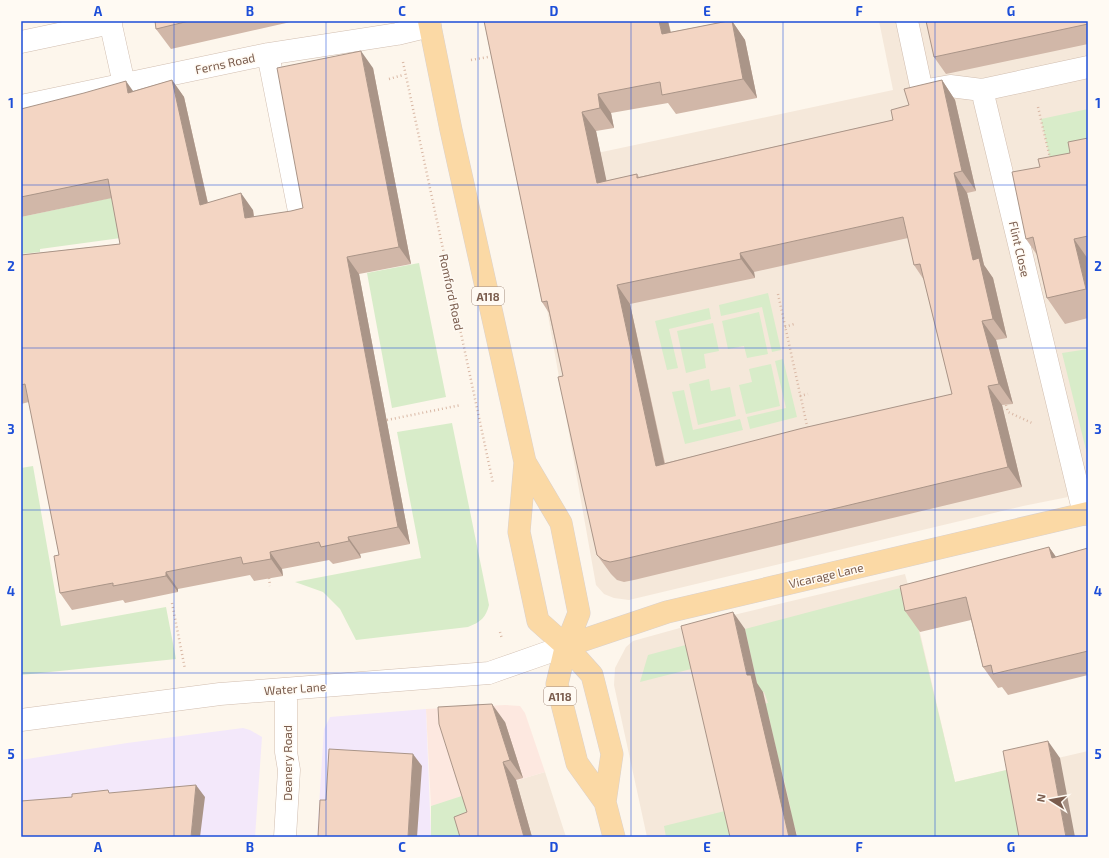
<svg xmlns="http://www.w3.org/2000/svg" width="1109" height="858" font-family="'Exo 2',sans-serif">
<rect width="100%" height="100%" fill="#fdf6ec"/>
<path fill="#f5e8da" d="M879,21H1088V493L1023,506L629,600L614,598L604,594L596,585L522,169L893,90Z
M905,574L914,607L955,782L1088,751V837H647L614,685L615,668L626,647L633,641L687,626Z
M545,772L566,837H431V806Z"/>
<path fill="#fde8e0" d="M505,705L520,706L525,713L545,772L431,806L426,709Z"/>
<path fill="#f3e8fa" d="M426,709L431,837H317L324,729L330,717Z
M243,728L250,730L262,737L255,837H21V760L127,743Z"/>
<path fill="#d8ecc9" d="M1088,109V167L1050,159L1041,119Z
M111,162L128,237L40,249V252L21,254V217L110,198Z
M419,263L446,397L392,408L367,273Z
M768,293L781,350L772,352L762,307L721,316L719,305Z
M709,308L711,319L669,329L678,368L667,370L655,321Z
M759,312L768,354L747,358L744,346L728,349L722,321Z
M713,323L719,351L704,354L706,368L686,373L677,331Z
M1088,349V458L1062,353Z
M783,359L797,417L750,429L747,417L786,408L775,361Z
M771,364L780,406L746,414L739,385L752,382L749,369Z
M709,379L711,391L730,387L736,416L698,425L689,384Z
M684,390L693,430L740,419L743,430L685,444L672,392Z
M452,423L489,605C486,617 481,622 468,627L356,640L340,609L323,592L295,582L421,558L397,432Z
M33,466L61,626L166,607L176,659L21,675V468Z
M908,586L955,782L1015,768L1027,837H787L797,834L793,822L784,824L791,810L782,771L772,773L778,757L769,717L756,706L768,703L764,692H759L745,629Z
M693,643L699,667L640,682L648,655Z
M468,794L467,837H431V806Z
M733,809L739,835L728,837H666L664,826Z"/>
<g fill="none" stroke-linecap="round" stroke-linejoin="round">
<g stroke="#d1beb0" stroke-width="23">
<path id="minor" d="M110,21L124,84
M907,21L922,91L950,86L982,90L1088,67
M21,42L111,23
M268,54L300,216
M982,90L1084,514
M21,106L268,54L397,34L430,26
M21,720L220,694L489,673L566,646
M285,837L289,770L286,752V689"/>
</g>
<g stroke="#dad1cd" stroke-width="23">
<path id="major" d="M429,21L451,130L525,462L519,532L538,621L566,646L592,675L612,754L605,802
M525,462L561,523L579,613L566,646L557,684L577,763L605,802L614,837
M566,646L667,612L1088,513"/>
</g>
<path stroke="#d9b8a5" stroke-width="2.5" stroke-dasharray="1 3" stroke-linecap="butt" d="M471,60L488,57
M403,62L493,483
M389,79L403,75
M1038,107L1050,158
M778,294L808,430
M785,327L794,324
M800,396L808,394
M1006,405L1008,412L1032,423
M387,420L461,405
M269,578L270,586
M172,603L185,669
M500,632L502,639"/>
<use href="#minor" stroke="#fff" stroke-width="22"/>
<use href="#major" stroke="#fbd9a5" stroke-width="22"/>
</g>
<path fill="#d1b7a8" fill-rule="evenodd" d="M155,21H295L171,49L156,29Z
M484,21H668L671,32L728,21H732L745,40L757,98L676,114L668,103L611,113L614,128L596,131L606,181L637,174L639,177L893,120L909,105L942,80L955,100L976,191L967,193L984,265L993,278L1007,338L996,340L1013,404L1002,405L1022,487L634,580L624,582L617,580L611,574L597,555L563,376L549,313L542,302ZM908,238L914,265L924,280L952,394L665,463L630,304L755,278L754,272Z
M1088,21V44L946,74L934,57Z
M373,68L411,264L359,274L410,544L360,554L361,558L333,564L329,560L282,569L283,576L254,581L250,575L178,589V592L125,603L123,600L72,610L60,593L59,555L29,402L21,404V255L120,244L112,198L21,217V109L133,91L172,80L184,97L208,203L253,210L254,217L291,211L303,208Z
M1088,138V318L1065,324L1047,298L1037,255L1026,239L1040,167L1070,153Z
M1049,547L1056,557L1088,548V675L1008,695L1002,687L998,688L983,667L971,620L920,632L905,611Z
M505,722L523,778L516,780L532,837H460L467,812Z"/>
<path fill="#aa9588" d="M659,21H668L675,54L662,34Z
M732,21L745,40L757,98L743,79Z
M361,51L373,68L411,264L399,247Z
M172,80L184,97L212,222L200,205Z
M942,80L955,100L976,191L962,171Z
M126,81L138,98L128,93Z
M598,94L611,113L614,128L600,108Z
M582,112L596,131L611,202L597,183Z
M954,173L967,193L984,265L993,278L1007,338L993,319L973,260Z
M241,193L253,210L256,235L245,218Z
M1074,239L1088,259V292L1086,289Z
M740,253L754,272L755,278L741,259Z
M347,257L359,274L410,544L398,527Z
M617,285L630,304L669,485L656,466Z
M982,321L996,340L1013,404L999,384Z
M988,386L1002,405L1022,487L1008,467Z
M348,537L360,554L361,558L349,541Z
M1049,547L1063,567L1052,558Z
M270,552L282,569L283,576L271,559Z
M166,572L178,589V592L166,576Z
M733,612L745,629L757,683L763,692L797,837H789L747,675Z
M492,704L505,722L523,778L510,760Z
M1048,741L1060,758L1075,837H1066Z
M413,754L422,766L417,837H408Z
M503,762L516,780L532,837H524Z
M196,785L205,797L200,837H191Z"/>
<path fill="#f3d5c3" stroke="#aa9588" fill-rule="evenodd" d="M155,21H189L156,29Z
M484,21H659L662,34L728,21H732L743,79L662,95L660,82L598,94L600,108L582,112L597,183L637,174V178L893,120L891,110L909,105L904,89L942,80L962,171L954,173L973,260L979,258L993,319L982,321L999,384L988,386L1008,467L620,560L610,562L603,560L597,555L581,483L558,377L563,376L547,301L542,302ZM903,217L914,265L920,264L952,394L803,428L656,466L617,285L741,259L740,253Z
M926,21H1088V24L934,57Z
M361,51L399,247L347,257L398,527L348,537L349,541L321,547L319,542L270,552L271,559L243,564L241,557L166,572V576L113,586V583L60,593L54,556L59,555L25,384L21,385V255L120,244L108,179L21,197V109L84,93L126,81L128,93L172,80L200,205L241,193L245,218L291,211L303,208L277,68Z
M1088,138V236L1074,239L1086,289L1047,298L1033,237L1026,239L1012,172L1040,167L1038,159L1070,153L1068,142Z
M1049,547L1052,558L1088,548V651L993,674L991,665L983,667L966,597L905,611L900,586Z
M733,612L747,675H751L789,837H730L681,626Z
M492,704L510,760L503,762L524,837H460L454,817L467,812L439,724L438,707Z
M1048,741L1066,837H1019L1003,751Z
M329,749L413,754L408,837H318L320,800H326Z
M196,785L191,837H21V801L72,797V794L108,790L109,793Z"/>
<path fill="none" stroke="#1d4ed8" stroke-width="1" stroke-opacity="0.55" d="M174,21V837M326,21V837M478,21V837M631,21V837M783,21V837M935,21V837M21,185H1088M21,348H1088M21,510H1088M21,673H1088"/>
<g text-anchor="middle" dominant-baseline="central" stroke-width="3" stroke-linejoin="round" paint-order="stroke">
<g fill="#fffaf3" stroke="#a28b7f" stroke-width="1">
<rect x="472" y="287" width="32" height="18" rx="3"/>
<rect x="544" y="687" width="32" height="18" rx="3"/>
</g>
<g font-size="11" font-weight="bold" fill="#7a5c4d">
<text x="488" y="296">A118</text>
<text x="560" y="696">A118</text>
</g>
<g font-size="12" fill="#7a5c4d" stroke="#fffaf3">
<text transform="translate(225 63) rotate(-12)">Ferns Road</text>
<text transform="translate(1020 249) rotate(77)">Flint Close</text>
<text transform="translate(452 292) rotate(78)">Romford Road</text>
<text transform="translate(826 575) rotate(-13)">Vicarage Lane</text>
<text transform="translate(295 688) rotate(-4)">Water Lane</text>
<text transform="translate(287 763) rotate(-90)">Deanery Road</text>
</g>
</g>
<rect width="1109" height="858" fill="none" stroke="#fffaf3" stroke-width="44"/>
<g transform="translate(1051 800) rotate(281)" stroke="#fffaf3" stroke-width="3" paint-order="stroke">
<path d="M0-3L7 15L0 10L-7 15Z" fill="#7a5c4d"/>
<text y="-6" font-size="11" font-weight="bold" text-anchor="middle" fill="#7a5c4d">N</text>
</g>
<rect x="22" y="22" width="1065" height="814" fill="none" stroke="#1d4ed8" stroke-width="1.5"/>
<g font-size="13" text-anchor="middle" font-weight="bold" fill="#1d4ed8">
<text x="98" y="16">A</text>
<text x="250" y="16">B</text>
<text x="402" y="16">C</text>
<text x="554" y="16">D</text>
<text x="707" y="16">E</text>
<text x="859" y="16">F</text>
<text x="1011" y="16">G</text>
<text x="11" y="108">1</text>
<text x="1098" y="108">1</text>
<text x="11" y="271">2</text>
<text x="1098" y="271">2</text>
<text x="11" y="434">3</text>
<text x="1098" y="434">3</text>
<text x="11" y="596">4</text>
<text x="1098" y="596">4</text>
<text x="11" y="759">5</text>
<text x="1098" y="759">5</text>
<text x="98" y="852">A</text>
<text x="250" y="852">B</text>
<text x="402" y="852">C</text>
<text x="554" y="852">D</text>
<text x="707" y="852">E</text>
<text x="859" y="852">F</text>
<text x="1011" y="852">G</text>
</g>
</svg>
